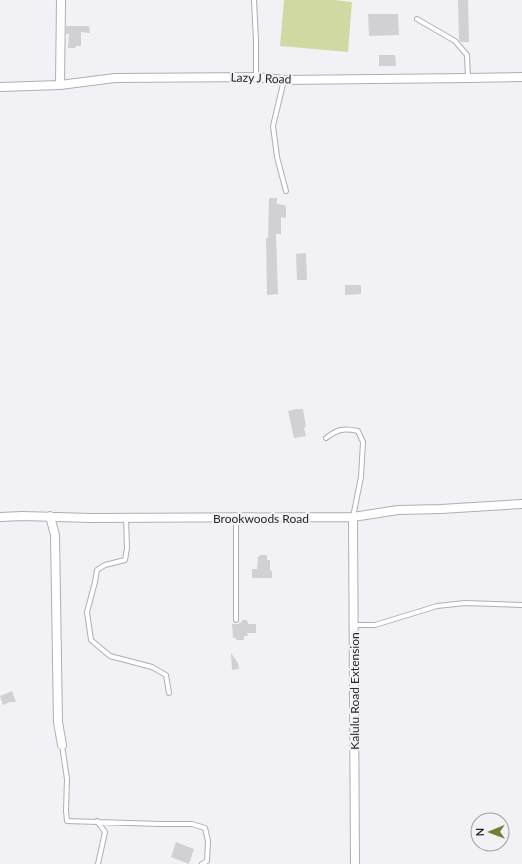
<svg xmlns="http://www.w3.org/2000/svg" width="522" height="864" font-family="Lato,sans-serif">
<rect width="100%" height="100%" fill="#f2f2f6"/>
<path fill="#d1d9a3" d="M284,0H334L352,2L348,52L280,46Z"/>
<path fill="#d1d1d5" d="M458,0H468L469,42H461L459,40Z
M368,14H398L399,35L369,36Z
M66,26H89L90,33L81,32V46H76L75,48H68L69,34H66Z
M379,55H395L396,66H379Z
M269,198H277V204L285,205L286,208V218L281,217V234H276L278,294L267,295L266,238H268Z
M306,253L307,280H297L296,254Z
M345,285H361V294L345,295Z
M296,409H303L306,427L304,428L306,436L294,438L288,411Z
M260,555H267V560H270V570L272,571V578H252V569H257L258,557Z
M242,620H247L248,624H256V633H247L248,636H244V640H236V638H233L232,624H239V623L242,622Z
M231,653L238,663L239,669L232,670Z
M12,691L16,702H10L3,705L0,696Z
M176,842L194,849L189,864L171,857Z"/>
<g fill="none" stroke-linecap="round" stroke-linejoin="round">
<g stroke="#afaeb2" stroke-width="6">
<path id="service" d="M254,0L256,40V77
M417,19L455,41L467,55L468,78
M284,80L273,126L277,157L286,191
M326,438C338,429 343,428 358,431L363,442L361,477L353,517
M126,518L127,548L125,560L105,565L97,570L95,582L87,612L91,640L110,656L152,667L166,675L169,693
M236,518V620
M354,625H375L437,606L465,603L522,605
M62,745L67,779L66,811L67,821L160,824H192L205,828L208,841L207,861L202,864
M97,821L105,832L98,864"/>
</g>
<g stroke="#afaeb2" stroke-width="10">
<path id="minor" d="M60,85L61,0
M0,87L60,85L115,78L256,77L284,80L468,78L522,77
M50,516L55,535L58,722L62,745
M0,517L23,516L91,518L353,517L398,510L441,509L522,504
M353,517L355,864"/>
</g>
<use href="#service" stroke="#fff" stroke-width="4"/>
<use href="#minor" stroke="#fff" stroke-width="8"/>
</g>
<g text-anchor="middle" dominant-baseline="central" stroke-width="4" stroke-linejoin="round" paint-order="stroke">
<g font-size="12" fill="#272628" stroke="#f2f2f6">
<text transform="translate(261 78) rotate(2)">Lazy J Road</text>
<text x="261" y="518">Brookwoods Road</text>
<text transform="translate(354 691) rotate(-90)">Kalulu Road Extension</text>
</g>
</g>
<g transform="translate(490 832) rotate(269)"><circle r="19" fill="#f2f2f6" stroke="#a1a0a4"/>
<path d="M0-3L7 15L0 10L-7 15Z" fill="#6f8232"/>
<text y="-6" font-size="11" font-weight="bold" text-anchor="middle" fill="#272628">N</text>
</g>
</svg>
